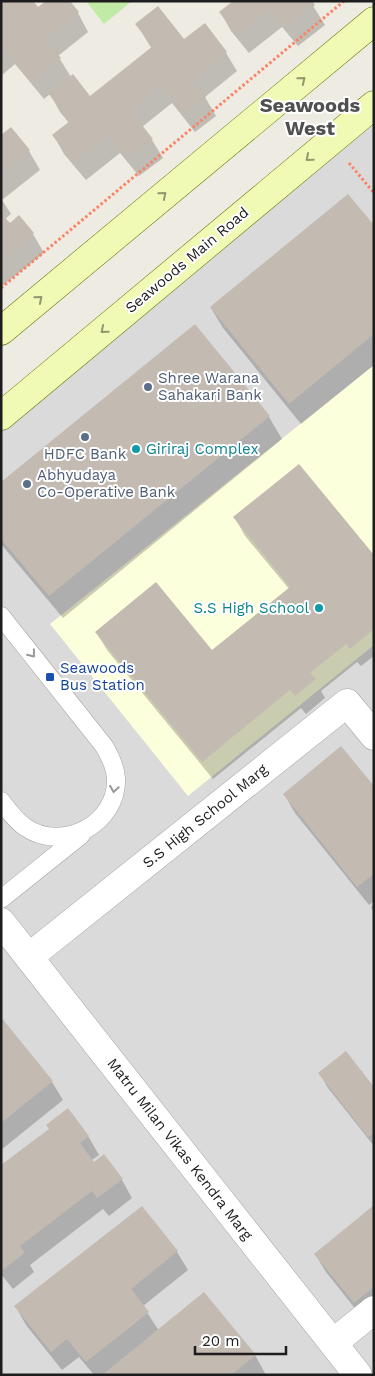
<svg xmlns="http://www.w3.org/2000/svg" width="375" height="1376" font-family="'Work Sans',sans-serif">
<rect width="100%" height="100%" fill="#eeebe2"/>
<path fill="#dbdada" d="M374,105V1375H1V416Z"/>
<path fill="#fcffdb" d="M374,365V645L188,796L50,624Z"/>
<path fill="#c2eaa7" d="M86,1H132L104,24Z"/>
<path fill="#0003" d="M1,1L38,9L68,1L78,13L88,32L58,56L71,77L90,98L152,49L137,25L184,41L204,25L226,53L237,71L205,97L216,116L195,132L172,103L142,127L152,140L163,158L139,176L120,153L86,180L64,154L54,136L69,123L60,112L50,94L44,99L15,64L1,76Z
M310,1L325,25L298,46L282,27L249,53L231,31L221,13Z
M11,129L29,151L40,170L2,200L11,214L5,219L10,225L19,217L33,234L44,253L1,287V136Z
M374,227V365L301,424L223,328L211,308Z
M194,326L269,417L282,439L63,618L1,544V484Z
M235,518L374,557V656L361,666L357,662L321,691L325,698L306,714L301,708L213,779L107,650L96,632L211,652L289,589L245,536Z
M374,788V901L369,905L295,813L284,794Z
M374,904V912L371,907Z
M1,1019L52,1082L63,1100L1,1150Z
M320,1074L374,1089V1146L328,1088Z
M88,1136L99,1155L92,1160L94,1163L122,1180L132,1198L109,1216L103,1209L30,1265L34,1272L13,1289L1,1274V1167Z
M374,1207V1314L365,1321L326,1272L315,1254Z
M142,1208L177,1252L188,1270L143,1306L159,1331L255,1355L266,1375H94L79,1357L62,1370L26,1325L16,1307Z"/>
<path fill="#c3bab2" d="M1,1H33L38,7L46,1H70L79,12L46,39L61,58L32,82L4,47L1,49Z
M233,1H312L315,5L286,28L270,9L237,35L219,12Z
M158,6L184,39L205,23L227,52L192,80L206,97L184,115L161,85L130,110L153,139L128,159L109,135L74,162L52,135L70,121L48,93L73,74L90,96L153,46L135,24Z
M11,127L30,150L1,174V135Z
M348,194L374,225V334L289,404L210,307Z
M1,213L10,223L19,215L34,233L1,260Z
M195,324L270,416L49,596L1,539V482Z
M299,464L374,555V629L350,649L346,644L310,673L316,679L295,696L290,690L202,762L95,632L156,582L212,650L290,587L233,517Z
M341,746L374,786V874L357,887L283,794Z
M1,1017L53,1081L1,1123Z
M346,1051L374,1087V1133L368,1137L318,1073Z
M68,1108L89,1136L80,1143L94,1162L104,1154L123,1179L97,1198L92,1191L20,1246L25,1253L1,1271V1165L49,1129L46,1125Z
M374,1205V1287L354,1303L314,1254Z
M142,1206L178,1251L131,1289L149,1312L86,1362L67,1339L51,1352L14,1306Z
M204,1292L256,1355L231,1375H102Z"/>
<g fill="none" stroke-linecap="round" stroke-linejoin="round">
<g stroke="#a4a4a4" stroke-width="19">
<path id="service" d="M1,616L104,746C110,756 115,766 116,778C118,824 62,853 25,827C15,820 8,810 1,801
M1,899L81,835"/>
</g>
<g stroke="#a4a4a4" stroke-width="29">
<path id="minor" d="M29,957L347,703L374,736
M333,1343L374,1310"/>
</g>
<g stroke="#a4a4a4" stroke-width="29">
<path id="tertiary" d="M1,922L358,1375"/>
</g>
<g stroke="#607503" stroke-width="29">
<path id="secondary" d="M1,331L374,21
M1,416L374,105"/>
</g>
<path stroke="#fc8165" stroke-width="3" stroke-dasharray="2.5 2.5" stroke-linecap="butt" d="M349,163L374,193
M1,288L344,1"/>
<use href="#service" stroke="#fff" stroke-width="18"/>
<use href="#minor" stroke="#fff" stroke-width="28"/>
<use href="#tertiary" stroke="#fff" stroke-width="28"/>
<use href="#secondary" stroke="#f1fab4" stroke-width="28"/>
</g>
<defs><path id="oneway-chevron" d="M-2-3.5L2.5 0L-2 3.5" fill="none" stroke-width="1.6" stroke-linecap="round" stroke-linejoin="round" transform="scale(1.25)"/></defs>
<g stroke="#929770">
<use href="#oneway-chevron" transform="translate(302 80) rotate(-39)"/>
<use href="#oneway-chevron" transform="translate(309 158) rotate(140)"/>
<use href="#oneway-chevron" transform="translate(163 195) rotate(-40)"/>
<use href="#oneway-chevron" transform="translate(39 299) rotate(-40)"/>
<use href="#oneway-chevron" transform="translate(104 330) rotate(140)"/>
</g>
<g stroke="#999">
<use href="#oneway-chevron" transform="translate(32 654) rotate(52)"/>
<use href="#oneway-chevron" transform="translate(114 789) rotate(99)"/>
</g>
<g fill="#5c6f8a" stroke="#fff" stroke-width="2">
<circle cx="148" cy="387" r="5"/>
<circle cx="85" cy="437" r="5"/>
<circle cx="27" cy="484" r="5"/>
</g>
<g fill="#0f9aa8" stroke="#fff" stroke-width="2">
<circle cx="136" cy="449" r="5"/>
<circle cx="319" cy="608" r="5"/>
</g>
<rect fill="#1a4fb4" stroke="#fff" stroke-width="2" x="45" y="672" width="10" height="10" rx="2.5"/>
<g text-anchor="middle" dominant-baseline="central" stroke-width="4" stroke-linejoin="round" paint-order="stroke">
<g font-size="15" fill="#1d1d1d" stroke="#fff">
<text transform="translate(187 260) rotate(-40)">Seawoods Main Road</text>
<text transform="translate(205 816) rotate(-39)">S.S High School Marg</text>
<text transform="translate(180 1149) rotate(52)">Matru Milan Vikas Kendra Marg</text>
</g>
<g font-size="15" fill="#4e5e75" stroke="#fff" text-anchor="start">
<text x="158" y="378">Shree Warana<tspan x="158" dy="17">Sahakari Bank</tspan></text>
<text x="85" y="454" text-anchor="middle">HDFC Bank</text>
<text x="37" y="475">Abhyudaya<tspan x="37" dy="17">Co-Operative Bank</tspan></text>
</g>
<g font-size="15" fill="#0d838f" stroke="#fff" text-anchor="start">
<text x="146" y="449">Giriraj Complex</text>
<text x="309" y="608" text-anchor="end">S.S High School</text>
</g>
<g font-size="15" fill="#164399" stroke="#fff" text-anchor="start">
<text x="60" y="668">Seawoods<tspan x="60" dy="17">Bus Station</tspan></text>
</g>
<g font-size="20" font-weight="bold" fill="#505050" stroke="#fff">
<text x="310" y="105">Seawoods<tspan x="310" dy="23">West</tspan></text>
</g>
</g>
<rect width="375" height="1376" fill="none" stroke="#1d1d1d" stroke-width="5"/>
<path d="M195 1346v8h91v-8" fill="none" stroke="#1d1d1d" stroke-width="2.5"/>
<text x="202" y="1346" font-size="15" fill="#1d1d1d" stroke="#ffffff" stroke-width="4" paint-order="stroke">20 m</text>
</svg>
